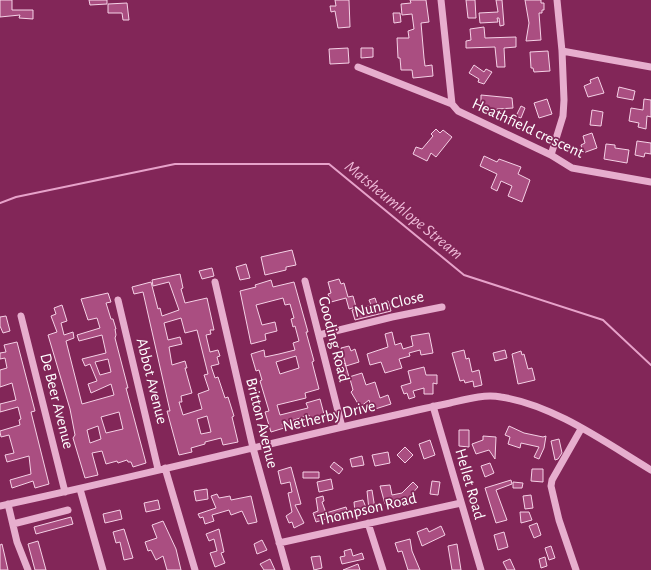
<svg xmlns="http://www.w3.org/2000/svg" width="651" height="570" font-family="'Alegreya Sans',sans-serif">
<rect width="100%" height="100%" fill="#822658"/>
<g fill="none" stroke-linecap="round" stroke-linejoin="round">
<path stroke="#e7a2ca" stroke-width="2" d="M0,203L16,197L175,164H329L464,275L603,320L651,365"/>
</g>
<path fill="#aa4e81" stroke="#f5d1e6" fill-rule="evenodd" d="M0,0H12V10H33V19L19,18L20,15L0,17Z
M89,0H107V4L90,5Z
M335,0H349L350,27L338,28L335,11L331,12L330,6H336Z
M410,0H426L429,22L421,23L424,58L425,66L432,65L433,76L413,78L412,70H401L400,58H398L397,38H409L408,31L414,29L412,14L402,15L401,4L411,3Z
M466,0H475L476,18H468Z
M496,0H502L504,25L500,26L499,18H497L498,22L480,23L479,13L498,12Z
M525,0H541V3H544V10H542V13H539L541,40L526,41L529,23Z
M127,3L129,20H123L122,13H108V4Z
M393,13H400L401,22L394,23Z
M484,27L485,38L516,37V47L504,48L505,67H497L495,47L466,48V41L471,40L470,29Z
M348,48L349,63L330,64L329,49Z
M361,48H373V57L361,58Z
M548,51L550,71L534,72L533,68H531L530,52Z
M474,65L484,72L486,69L492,72L484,84L478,82L479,79L469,73Z
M598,77L604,93L588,97L584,86L591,83L590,80Z
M619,87L635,91L633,100L617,97Z
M481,95L512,98L513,108L497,109V111L481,107Z
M547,99L552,114L539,118L534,103Z
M644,99L651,100V117L647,116L646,129L638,127L639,123L629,121L631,108L643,110Z
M521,106L525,108L521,118L516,116Z
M592,110L603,112L601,126L590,125Z
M436,129L440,133L443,130L452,137L436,157L431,153L427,161L413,154L416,147L422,149L433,136L431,134Z
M592,133L597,148L583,153L581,145L585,143L583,136Z
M637,141L651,143V154L645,153L644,157L635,155Z
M606,144L615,145V148L629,150L627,163L604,159Z
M484,156L497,162L499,159L521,167L518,174L530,180L522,202L508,196L512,186L501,181L497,191L491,188L497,174L480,166Z
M292,250L296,265L286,267V270L265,275L261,257Z
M246,264L250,278L240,280L236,267Z
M212,268L214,276L202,279L199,271Z
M180,274L183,288L181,289L185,303L207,298L214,330H210L211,334L206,335L210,352L218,350L220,356L217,357L219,364L211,366L215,378L218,377L225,398L228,397L234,416L232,417L238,442L223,445L221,438L205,442V444L191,448L192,452L179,455L167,411H170L143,292L134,294L132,287L151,282L158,309L160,308L162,316L179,310L169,282L153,286L152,280ZM181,318L185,333L197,330L208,374L204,375L209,390L198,394L202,409L183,415L179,402H182L181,396L192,393L185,368H187L185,361L172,365L169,347L182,344L180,337L168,340L164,323ZM207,416L211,432L201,434L197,419Z
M339,279L341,284L344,283L348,297L353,296L356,307L349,309L346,298L331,302L328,294L331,293L328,282Z
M271,280L273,287L294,282L308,332H306L314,361L312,362L319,389L305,393L306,398L277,405L280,415L308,408L306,403L320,399L325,418L312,422L309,415L282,424L284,428L271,432L265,412L269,411L260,381L262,380L259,370L256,371L251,354L264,350L265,357L279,354L295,350L293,343L299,341L295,326L293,327L291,319L294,318L290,304L285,305L283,298L256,305L262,325L275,322L277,331L265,334L266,340L251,344L240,291L256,287L255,285ZM296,356L299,368L280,374L276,362Z
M108,293L111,302L106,303L111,319H113L116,329H115L116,335L115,338L128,388H126L146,463L133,467L131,462H128L127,460L118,463L117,461L106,464L102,451L92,453L98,475L85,478L73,438L75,435L70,409L48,335L57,332L51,316L56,314L54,308L62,305L67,321L61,323L64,335L73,332L74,338L66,341L82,404L114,395L111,384L91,393L88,384L97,381L90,364L85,366L82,359L106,353L102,335L79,341L77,335L100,328L97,318L88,320L81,299ZM108,359L111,372L100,375L95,362ZM119,412L123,429L106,433L101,417ZM98,426L101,439L90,443L87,430Z
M375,298L377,304L388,301L391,311L355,320L352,310L371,305L369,300Z
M6,316L10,331L3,333L0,326V317Z
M392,332L395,345L401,343L403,349L413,346L411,336L429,333L433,353L421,355L420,350L409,353L410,356L399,359L402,368L385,373L381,362L370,365L367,354L388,347L385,334Z
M17,342L35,411L31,412L49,484L35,488L33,481L12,488L10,480L31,474L29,456L7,462L5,455L14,453L9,435L1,437L0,432V431L20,425L19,420L21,419L18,407L0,412V404L16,400L12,383L0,387V370L7,368L5,358L0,359V353L6,352L4,345Z
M349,346L351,351L355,349L359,362L346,366L341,348Z
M464,350L466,359L469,358L472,372L479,370L482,385L474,387L473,381L465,383L464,380L460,381L452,353Z
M505,350L507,358L495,361L493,353Z
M521,351L522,355L524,354L528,369L532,368L535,380L518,384L512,354Z
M345,363L349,377L362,373L366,385L375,382L380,398L388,395L391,404L372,410L369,400L360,407L351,392L353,390L350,379L344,381L339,365Z
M424,367L426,375H437V384L433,383V394H424V388L413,391L415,397L409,399L407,393L404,394L401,386L411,383L408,371Z
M509,426L524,433L543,437L546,436L544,448L539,459L534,457L539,447L521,443L520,448L508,444L510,437L505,435Z
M459,430H469V447L459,446Z
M483,436L496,437L495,459L489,450L476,454L472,444L483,440Z
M559,439L562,453L558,459L555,460L551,441Z
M430,440L435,455L424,459L419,444Z
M405,447L413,455L405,463L397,455Z
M388,452L390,463L375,466L372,455Z
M362,456L364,465L352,467L350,459Z
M334,462L343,469L339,474L330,467Z
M490,463L494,473L485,477L481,466Z
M291,467L301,504L295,505L304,523L294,528L292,522L289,523L286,516L292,512L288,493L292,492L290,482L281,484L278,471Z
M532,469H543V482L531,481Z
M303,472H319V478H303Z
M331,479L333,489L319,492L317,482Z
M511,480L512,484L496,490L507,520L496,523L485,488Z
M432,481L440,482L438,495L430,494Z
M413,482L418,487L408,498L385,504L380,486L390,485L392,495L402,493Z
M513,482L523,483L522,488H513Z
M207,489L208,499L196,501L194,491Z
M372,490L375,509L369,510L367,491Z
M217,494L219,498L230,496L231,500L251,496L257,522L248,524L242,511L231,515L229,510L212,515L214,521L205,524L203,517L200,518L198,514L216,508L211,496Z
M531,495L533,508L525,509L523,496Z
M323,496L324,501L322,502L326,513L346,507L349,516L337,519L336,516L316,522L313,513L318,511L316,498Z
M158,500L160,509L146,512L144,503Z
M363,500L367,510L355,512L354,502Z
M120,510L122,519L105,523L103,514Z
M520,512H529L532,520L521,523Z
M71,517L73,524L36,534L34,527Z
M163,521L176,549L181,570H167L163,556L156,560L151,550L148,551L145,542L157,538L152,525Z
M537,523L541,535L534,538L529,526Z
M441,526L445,535L422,546L417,532L427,528L429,532Z
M124,529L133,558L124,560L120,542L116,543L113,532Z
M219,529L224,552L221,553L225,563L215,567L210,553L217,551L214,539L209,541L206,534Z
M504,532L508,547L498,550L494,535Z
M410,539L412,551L420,570H408L402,551L398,552L395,543Z
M262,540L267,550L257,554L254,544Z
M38,541L46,570H35L28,544Z
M2,544L8,570H0V545Z
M457,544L461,570H452L448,546Z
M551,546L555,558L549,560L545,548Z
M351,549L353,556L362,553L364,559L342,564L340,557L345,556L344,551Z
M320,556L322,568L314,570L311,557Z
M545,557L547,566L541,568L539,559Z
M270,559L275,570H264L260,564Z
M510,559L515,570H507L503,562Z
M358,564L360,570H343Z"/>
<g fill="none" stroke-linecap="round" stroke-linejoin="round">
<path stroke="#e7aece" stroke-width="7" d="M441,0L452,104L458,111L551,155L572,168L651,182
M562,51L651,67
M358,67L452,104
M551,155L563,116L564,100L562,51L557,0
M305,281L342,427
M215,282L253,448L287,570
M118,300L158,469
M21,316L65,492
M319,335L392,317L442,307
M433,406L481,570
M165,468L195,570
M80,489L103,570
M8,504L17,542L28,570
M0,506C122,480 242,450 364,422C392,416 421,409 450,403C467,399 484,394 501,397C554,405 606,443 651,470
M368,523L383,570
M13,524L68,510
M279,543L461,503
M576,570L559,520L551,486L552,480L581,429"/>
</g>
<g text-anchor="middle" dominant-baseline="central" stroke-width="3.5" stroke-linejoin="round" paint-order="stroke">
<g font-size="16" fill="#fff" stroke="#822658">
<text transform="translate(528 128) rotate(25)">Heathfield crescent</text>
<text transform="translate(389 304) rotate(-13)">Nunn Close</text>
<text transform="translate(334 339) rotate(76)">Gooding Road</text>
<text transform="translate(152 381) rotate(76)">Abbot Avenue</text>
<text transform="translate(57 401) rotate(76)">De Beer Avenue</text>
<text transform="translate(329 416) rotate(-13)">Netherby Drive</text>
<text transform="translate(262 423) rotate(76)">Britton Avenue</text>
<text transform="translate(470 484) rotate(74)">Hellet Road</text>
<text transform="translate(367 509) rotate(-13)">Thompson Road</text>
</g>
<g font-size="17" font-style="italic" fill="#eeb9d7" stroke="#822658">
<text transform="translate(404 210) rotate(39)">Matsheumhlope Stream</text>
</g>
</g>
</svg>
